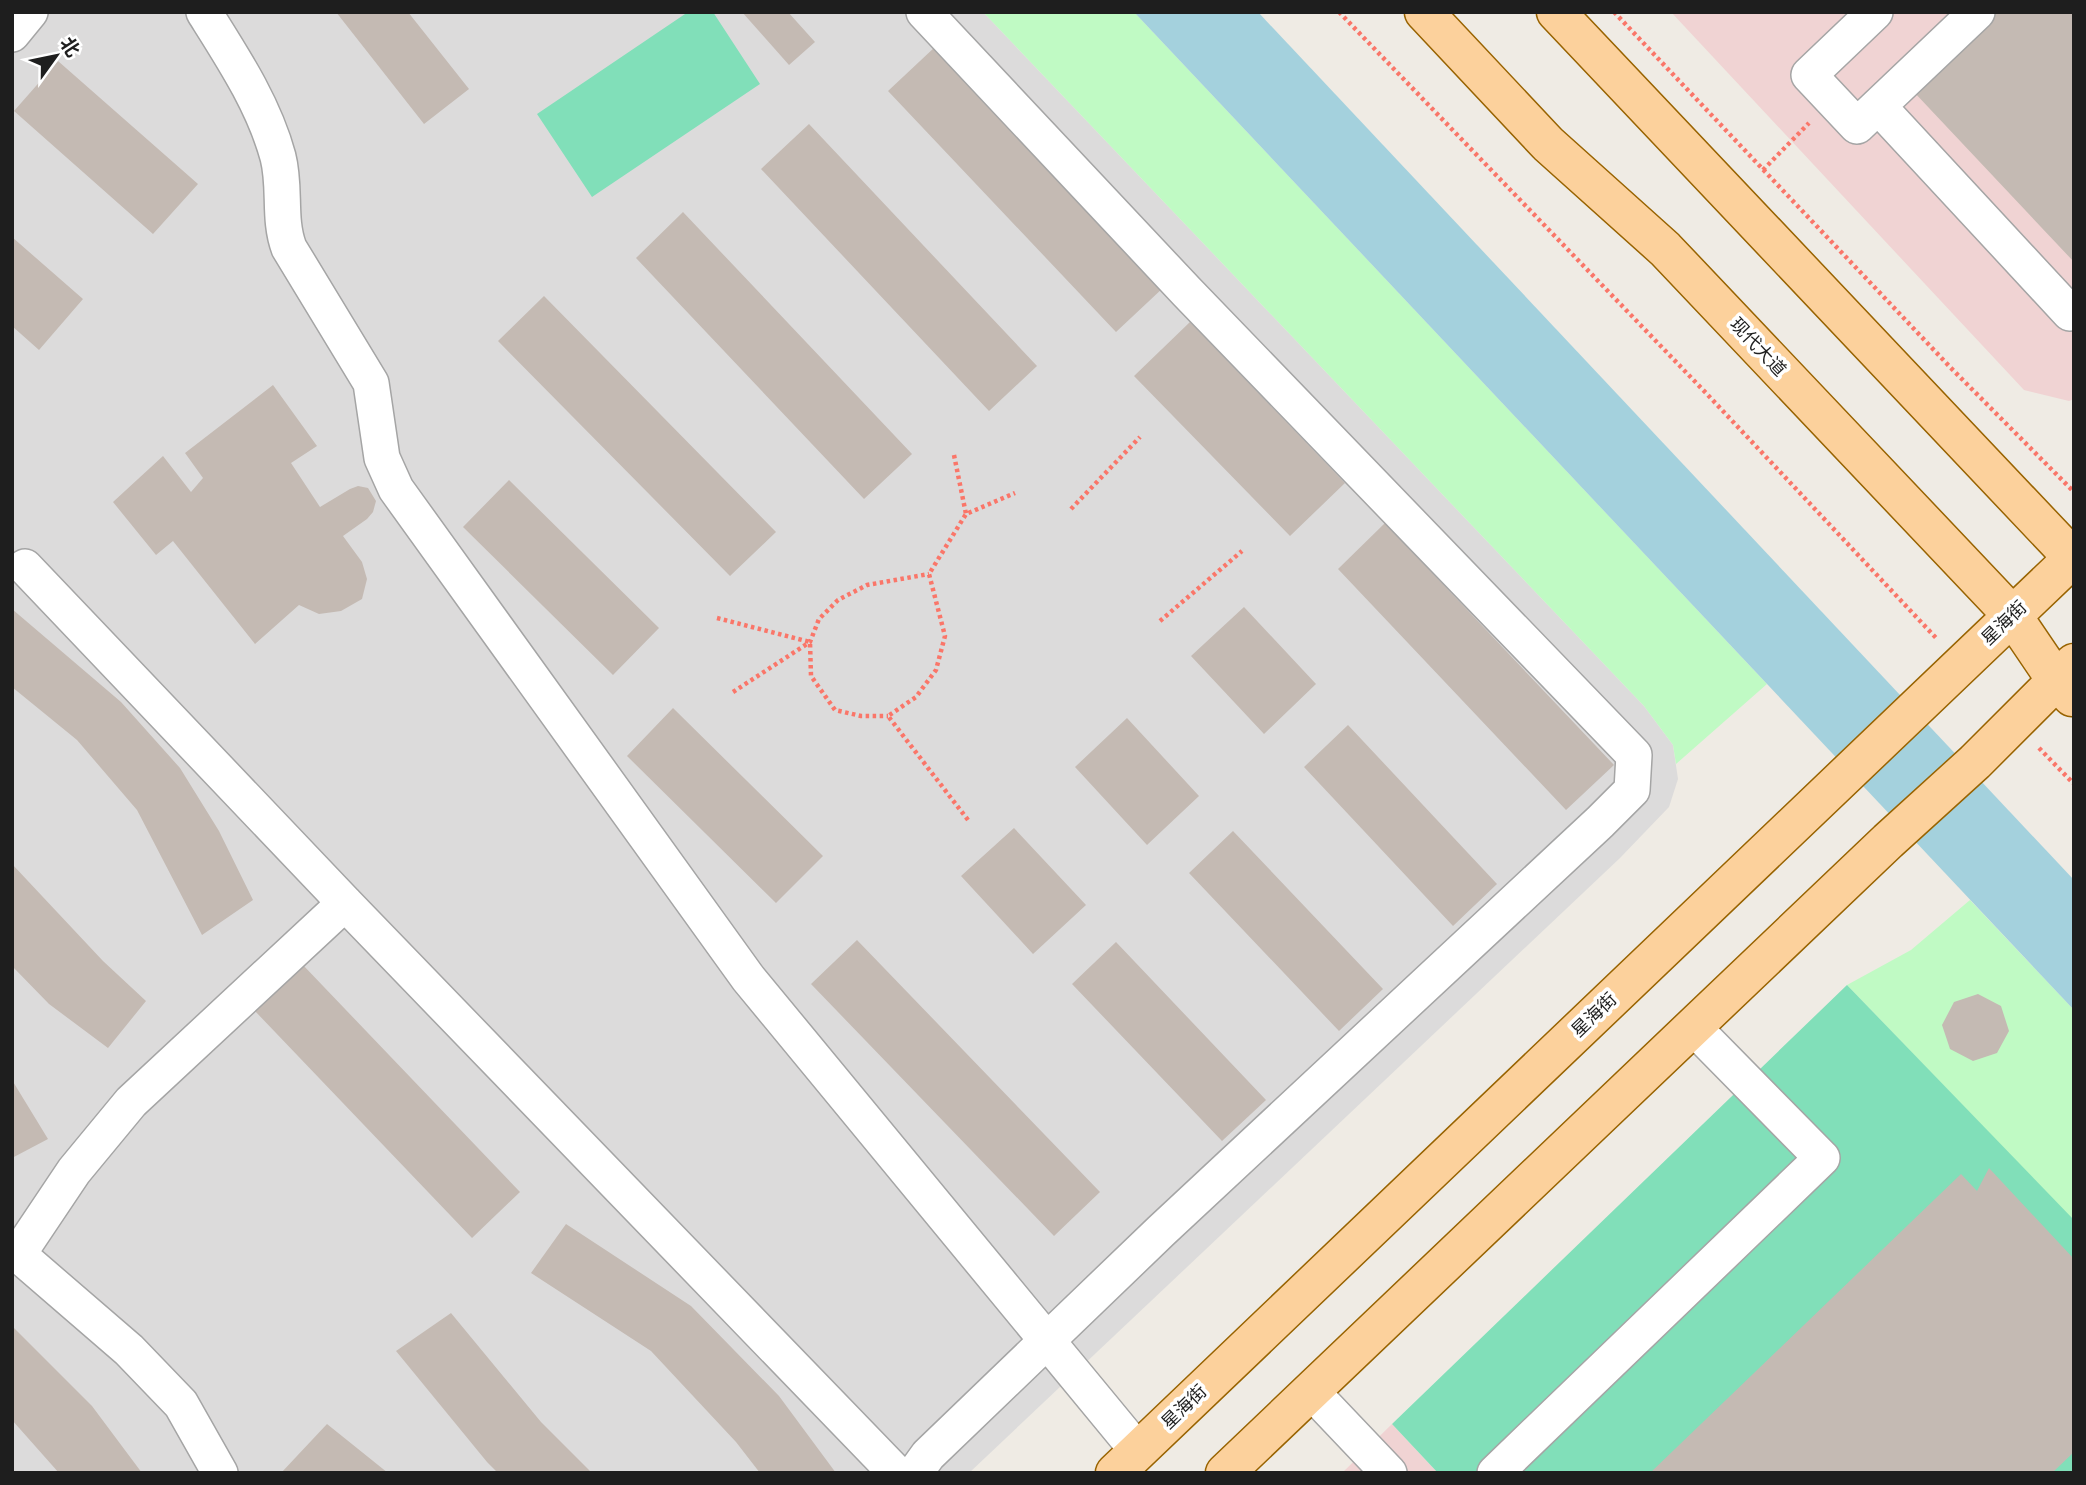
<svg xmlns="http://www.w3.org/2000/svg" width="2086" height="1485" font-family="Signika,'Noto Sans SC',sans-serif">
<rect width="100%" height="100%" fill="#efebe4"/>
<path fill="#dcdbdb" d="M12,12H983L1644,706L1673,745L1678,779L1669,807L1620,858L969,1473H12Z"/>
<path fill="#f0d3d3" d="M1671,12H2074V399L2069,401L2024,390Z
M1392,1424L1438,1473H1342Z"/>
<path fill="#c0fac4" d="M983,12H1134L1767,684L1676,764L1673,745L1644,706Z
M1970,900L2074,1010V1221L1847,985L1911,950Z"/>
<path fill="#81dfb9" d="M688,12H713L760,84L592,197L537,114Z
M1847,985L2074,1220V1473H1438L1392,1424Z"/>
<path fill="#a4d1dd" d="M1134,12H1258L2074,880V1010Z"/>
<path fill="#c4bab3" d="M336,12H408L469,89L424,124Z
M742,12H788L815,42L789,65Z
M1997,12H2074V262L1913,91Z
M936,46L1164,287L1116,332L888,91Z
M58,61L198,184L153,234L14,111Z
M809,124L1037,366L989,411L761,169Z
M683,212L912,454L864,499L636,258Z
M12,237L83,299L39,350L12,326Z
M544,296L776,532L730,576L498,341Z
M1190,322L1345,483L1290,536L1134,376Z
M273,385L317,446L291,463L320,507L350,489L358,486L368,488L376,501L373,512L367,519L343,536L362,562L367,579L362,599L341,611L319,614L299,605L255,644L173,541L156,555L113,502L163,456L191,492L203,478L185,453Z
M509,480L659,628L613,675L463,527Z
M1385,523L1614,765L1566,810L1338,569Z
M1244,607L1316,684L1264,734L1191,656Z
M12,609L121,702L180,768L219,831L253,900L202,935L137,810L77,740L12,687Z
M673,708L823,856L776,903L627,756Z
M1127,718L1199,796L1147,845L1075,767Z
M1348,725L1497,884L1453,926L1304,767Z
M1014,828L1086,905L1033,954L961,876Z
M1233,831L1383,989L1339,1031L1189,873Z
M12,864L103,961L146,1001L108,1048L49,1004L12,966Z
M857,940L1100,1192L1054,1236L811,984Z
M1116,942L1266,1100L1222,1141L1072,984Z
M302,964L520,1192L472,1238L254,1010Z
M1978,994L2001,1006L2009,1031L1997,1053L1973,1061L1950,1049L1942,1025L1954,1002Z
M12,1080L48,1139L12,1158Z
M1989,1168L2074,1259V1452L2052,1473H1650L1961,1174L1977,1191Z
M566,1224L691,1306L779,1396L836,1473H760L736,1442L651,1351L531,1273Z
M451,1313L541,1422L592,1473H498L487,1462L396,1351Z
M12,1326L92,1406L142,1473H59L12,1420Z
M327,1424L388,1473H281Z"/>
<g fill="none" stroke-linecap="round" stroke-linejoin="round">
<g stroke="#a5a5a5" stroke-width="38">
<path id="minor" d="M204,12C233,58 264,105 278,157C286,188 278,219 289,248L371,383L382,458L396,489L748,978L1138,1451
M1875,12L1809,75L1857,126L1977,12
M12,34L30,12
M1878,106L2070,313L2074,309
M25,567L345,903L896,1473
M12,1249L129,1350L181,1404L220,1473
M19,1253L74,1171L131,1102L345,903
M1311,1391L1389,1473
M915,1473L928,1455L1161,1231L1600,822L1632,790L1634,755L1187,292L924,12
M1495,1473L1822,1158L1693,1027"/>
</g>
<g stroke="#986300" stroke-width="41">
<path id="major" d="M1424,12L1548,144L1665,249L2012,615L2056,680L2072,697
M1556,12L2074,559
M1115,1473L2074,557
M1225,1473L1888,841L1975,762L2074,663"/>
</g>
<path stroke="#fa7669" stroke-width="4.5" stroke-dasharray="3.5 3.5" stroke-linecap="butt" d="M1339,12L1706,393L1937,639
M1614,12L1950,367L2074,492
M1763,170L1809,123
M954,455L966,514
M1071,509L1140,437
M717,618L810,642L811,676L835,710L861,716H888
M1160,621L1242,551
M733,692L810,642L819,619L838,600L867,585L929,574
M2039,748L2074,784
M968,820L888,716L916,697L936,670L945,636L929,574L966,514L1015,493"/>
<use href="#minor" stroke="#fff" stroke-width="35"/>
<use href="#major" stroke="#fcd19c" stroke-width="38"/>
</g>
<g text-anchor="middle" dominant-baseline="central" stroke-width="7" stroke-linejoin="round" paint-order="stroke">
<g font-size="18" fill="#1e1e1e" stroke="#fff">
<text transform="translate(1758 347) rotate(47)">现代大道</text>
<text transform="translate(2004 623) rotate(-44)">星海街</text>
<text transform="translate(1594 1015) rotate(-44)">星海街</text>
<text transform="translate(1184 1407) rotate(-44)">星海街</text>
</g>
</g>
<rect width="2086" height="1485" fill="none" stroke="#1e1e1e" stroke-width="28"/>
<g transform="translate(56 56) rotate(57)" stroke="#ffffff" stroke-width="5" paint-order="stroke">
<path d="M0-5L12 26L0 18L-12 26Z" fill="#1e1e1e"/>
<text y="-10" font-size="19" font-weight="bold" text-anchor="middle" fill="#1e1e1e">北</text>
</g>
</svg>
